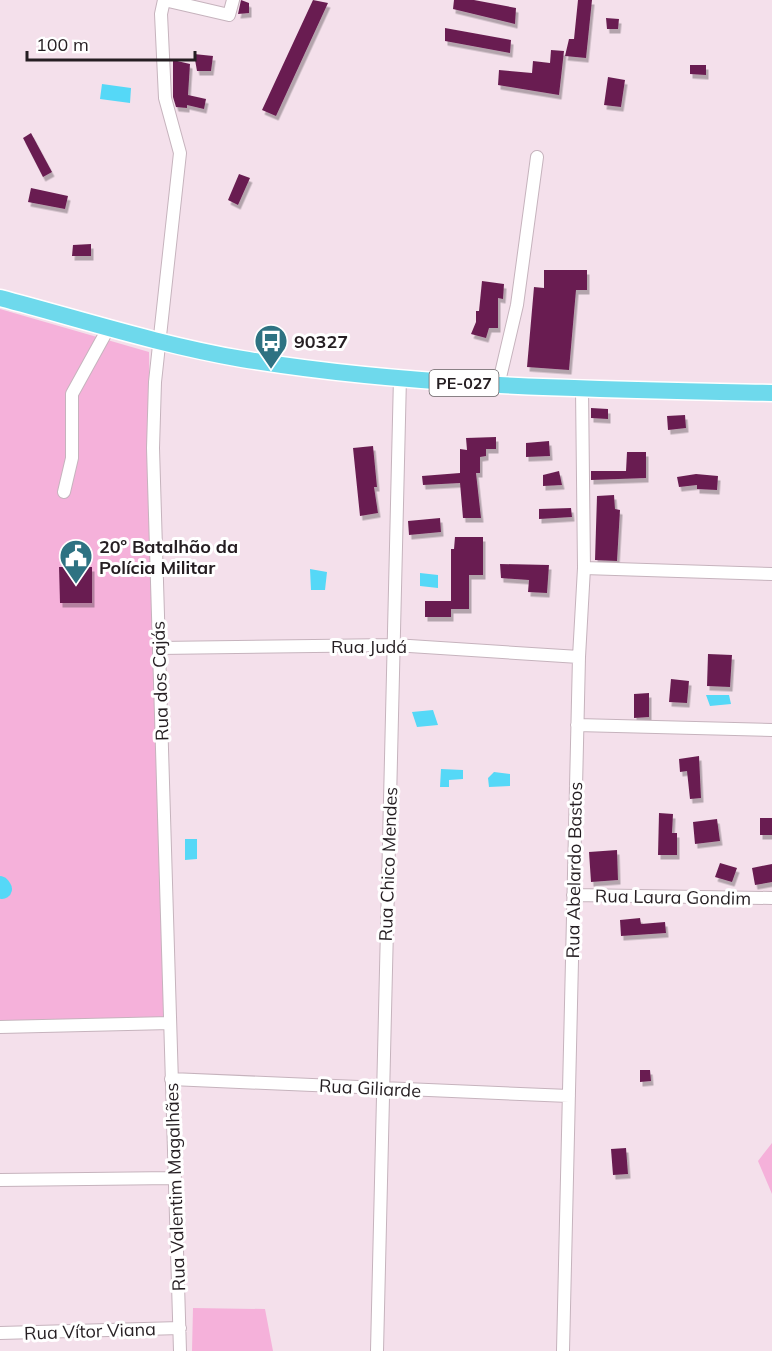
<svg xmlns="http://www.w3.org/2000/svg" width="772" height="1351" font-family="Mulish,sans-serif">
<defs>
<filter id="shadow"><feDropShadow dx="2.5" dy="4.5" stdDeviation="0" flood-color="#0004"/></filter>
</defs>
<rect width="100%" height="100%" fill="#f4e0eb"/>
<path fill="#f5b1da" d="M0,309L149,352L153,658L165,1017L0,1021Z
M772,1143V1194L758,1161Z
M193,1308L265,1309L273,1351H192Z"/>
<path fill="#55d8f7" d="M102,84L131,88L130,103L100,99Z
M310,569L327,572L325,590H311Z
M420,573L438,575V588L420,586Z
M706,695H729L731,704L710,706Z
M433,710L438,725L417,727L412,712Z
M441,769L463,770V779L449,780V787H440Z
M494,772L510,774V786L489,787L488,778Z
M185,839H197V859L185,860Z"/>
<g fill="none" stroke-linecap="round" stroke-linejoin="round">
<path stroke="#55d8f7" stroke-width="20" d="M0,886L2,889"/>
</g>
<path fill="#691f51" filter="url(#shadow)" d="M241,0L249,3V13L238,14Z
M313,0L328,3L276,116L262,110Z
M454,0H474L516,8L515,24L453,9Z
M578,0H592L586,58L565,56L569,39H574Z
M606,18L619,19L618,29H607Z
M445,28L511,40L510,53L445,41Z
M551,50L564,51L559,95L498,85L499,70L532,73L533,61L550,63Z
M194,54L213,56L211,71H197Z
M173,60L190,64L188,95L206,99L204,109L187,105V108L176,107L173,97Z
M690,65H706V75L690,74Z
M608,77L625,80L621,107L604,105Z
M31,133L52,172L43,177L23,138Z
M239,174L250,178L238,205L228,200Z
M31,188L68,196L65,209L28,202Z
M91,244V256H72L73,245Z
M544,270H587V290H576L569,370L527,367L534,287L544,288Z
M482,281L504,284L503,299L498,298V328H489L486,338L471,334L476,322V311H479Z
M591,408L608,409V419L591,418Z
M685,415L686,428L668,430L667,416Z
M496,437V449H486V456L480,457V473H476L481,518H463L460,483L423,485L422,476L460,473V449L467,450L466,438Z
M549,441L550,456L526,457V443Z
M373,446L377,487H374L378,513L360,516L353,448Z
M627,452H646V478L591,480V471H626Z
M559,471L562,485L543,486V475Z
M696,474L718,476L717,490L697,489V485L679,487L677,477Z
M614,495L615,509L620,510L617,561L595,560L597,496Z
M571,508L572,517L539,519V509Z
M440,518L441,532L409,535L408,521Z
M455,537H483V575H469V609H451V549H454Z
M500,564L549,565L547,593L528,592L529,580L501,578Z
M59,567H92V603H60Z
M425,601H451V617H425Z
M708,654L732,655L730,687L707,686Z
M671,679L689,681L687,703L669,702Z
M649,693V717L634,718V694Z
M699,756L701,798L690,799L687,771L680,772L679,759Z
M659,813L673,814L672,833H677V855H658Z
M760,818H772V835H760Z
M717,819L720,841L695,844L693,822Z
M617,850L618,880L591,882L589,852Z
M720,863L737,868L732,882L715,877Z
M772,864V882L755,885L752,868Z
M640,918L641,924L665,922L666,933L621,936L620,920Z
M640,1070H650L651,1081L640,1082Z
M626,1148L628,1174L613,1175L611,1149Z"/>
<g fill="none" stroke-linecap="round" stroke-linejoin="round">
<g stroke="#c6b3bd" stroke-width="14">
<path id="minor" d="M164,0L161,14L165,98L180,153L155,382L153,448L180,1351
M164,0L229,15L233,0
M498,386L517,305L537,157
M64,492L72,458V394L109,327
M584,568L772,574
M159,648L394,645L579,657
M577,725L772,730
M573,895L772,898
M0,1027L170,1023
M171,1079L569,1096
M0,1180L174,1178
M0,1333L180,1328
M377,1351L400,377
M563,1351L579,657L584,568L582,389"/>
</g>
<g stroke="#fff" stroke-width="19">
<path id="major" d="M0,298C80,319 160,345 242,359C417,388 595,389 772,393"/>
</g>
<use href="#minor" stroke="#fff" stroke-width="12"/>
<use href="#major" stroke="#6ed9ec" stroke-width="16"/>
</g>
<defs>
<g id="bus-pin" transform="scale(1.725)"><path d="M0 17L-7.5 6A9.5 9.5 0 1 1 7.5 6Z" fill="#2e7282" stroke="#fff"/><path d="M-5-6H5V4H4V6H2V4H-2V6H-4V4H-5ZM-3.5-4V0h7V-4ZM-3.5 1.2v1.5H-2V1.2ZM2 1.2v1.5H3.5V1.2Z" fill="#fff"/></g>
<g id="civic-pin" transform="scale(1.725)"><path d="M0 17L-7.5 6A9.5 9.5 0 1 1 7.5 6Z" fill="#2e7282" stroke="#fff"/><path d="M-.6-6.5H3V-4.5H.6V-3L4-1V1h2V6H-6V1h2V-1L-.6-3ZM-1.2 2.5V6h2.4V2.5Z" fill="#fff"/></g>
</defs>
<g fill-rule="evenodd">
<use href="#bus-pin" x="271" y="341"/>
<use href="#civic-pin" x="76" y="556"/>
</g>
<g text-anchor="middle" dominant-baseline="central" stroke-width="6" stroke-linejoin="round" paint-order="stroke">
<rect fill="#fff" stroke="#666264" stroke-width="1.5" x="429.5" y="370" width="69" height="26" rx="4.5"/>
<g font-size="16" font-weight="bold" fill="#251e22">
<text x="464" y="383">PE-027</text>
</g>
<g font-size="18" font-weight="bold" fill="#251e22" stroke="#fff" text-anchor="start">
<text x="294" y="341">90327</text>
<text x="99" y="546">20º Batalhão da<tspan x="99" dy="21">Polícia Militar</tspan></text>
</g>
<g font-size="18" fill="#251e22" stroke="#fff">
<text x="369" y="646">Rua Judá</text>
<text transform="translate(160 681) rotate(-92)">Rua dos Cajás</text>
<text transform="translate(388 864) rotate(-88)">Rua Chico Mendes</text>
<text transform="translate(574 870) rotate(-89)">Rua Abelardo Bastos</text>
<text transform="translate(673 897) rotate(1)">Rua Laura Gondim</text>
<text transform="translate(370 1088) rotate(3)">Rua Giliarde</text>
<text transform="translate(175 1187) rotate(-92)">Rua Valentim Magalhães</text>
<text transform="translate(90 1331) rotate(-2)">Rua Vítor Viana</text>
</g>
</g>
<path d="M27 51v9h168v-9" fill="none" stroke="#251e22" stroke-width="3"/>
<text x="36" y="51" font-size="18" fill="#251e22" stroke="#ffffff" stroke-width="4.5" paint-order="stroke">100 m</text>
</svg>
